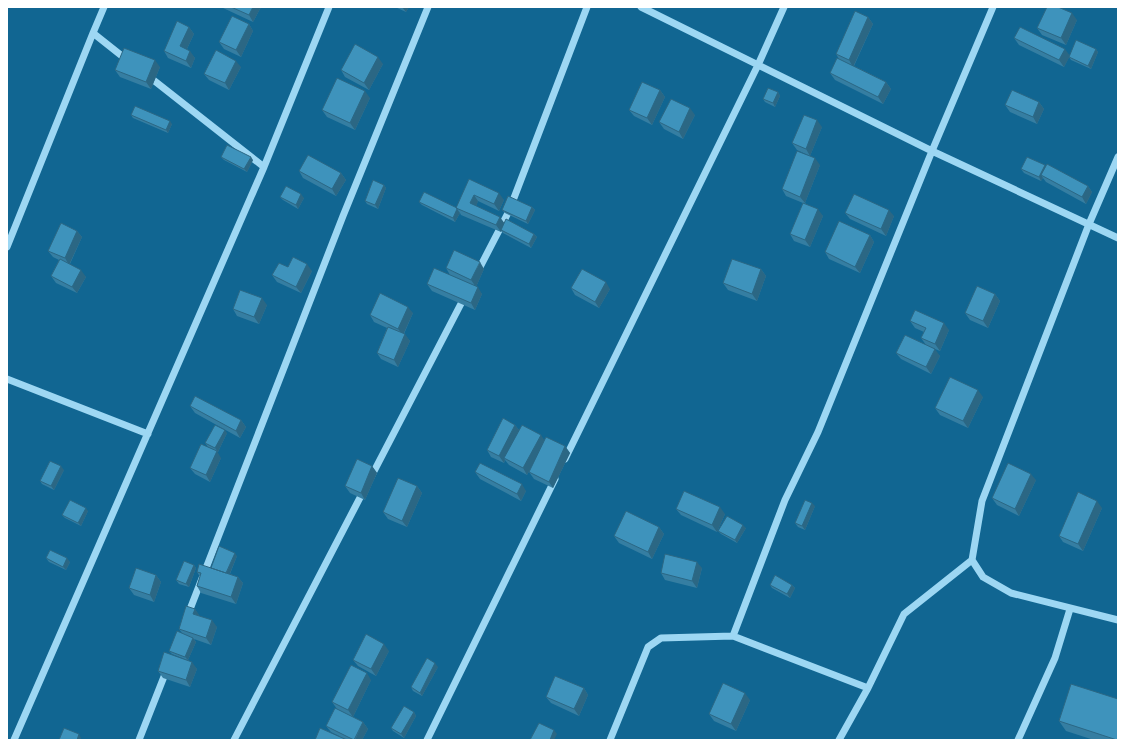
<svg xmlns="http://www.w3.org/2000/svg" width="1125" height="747" font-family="Mulish,sans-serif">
<rect width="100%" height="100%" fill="#116692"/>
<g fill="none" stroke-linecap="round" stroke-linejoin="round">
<path stroke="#9dd7f3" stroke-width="7" d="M641,7L932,151L1118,238
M93,33L104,7
M1118,157L1089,224L982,501L972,560L983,577L1011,593L1118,620
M264,167L329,7
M7,247L93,33L127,60
M477,273L509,211L587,7
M7,379L148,434
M565,459L758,65L784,7
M371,477L465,296
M187,617L343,216L428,7
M733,636L868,688
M14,740L264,167L147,75
M139,740L167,669
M234,740L364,490
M427,740L555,479
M610,740L648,647L661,638L733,636L785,500L818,432L932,151L993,7
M839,740L868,688L904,614L972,560
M1018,740L1055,658L1070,609"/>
</g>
<path fill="#357ea2" d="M221,7H261L253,22Z
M395,7H409L406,12Z
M868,17L873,24L854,66L886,82L891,89L883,104L835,80L830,73L839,59L836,54Z
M1077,20L1066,45L1042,35L1037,28Z
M249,24L253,31L241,57L224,49L219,42Z
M189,27L194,34L187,49L195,58L191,68L168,58L164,51Z
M1014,38L1069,55L1096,49L1098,52L1091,69L1071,60L1069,57L1064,67L1019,45Z
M383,64L369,90L345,77L341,70Z
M160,67L151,89L120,77L115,70Z
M241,67L229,90L209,80L204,74Z
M660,90L665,97L652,125L634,116L629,110Z
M778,92L780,96L775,107L765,102L763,99Z
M370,98L355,130L327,117L322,110Z
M1039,102L1044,109L1037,124L1010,112L1005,105Z
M131,115L172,124L168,133L133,118Z
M695,115L683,139L664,129L659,122Z
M822,127L810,156L797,150L792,143Z
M221,157L253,160L247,172L224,160Z
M820,165L805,203L823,216L810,247L794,241L790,234L803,203L786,196L782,189Z
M1045,165L1046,167L1088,186L1092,192L1086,204L1046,182L1043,178L1041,181L1024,173L1021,169Z
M299,171L341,173L346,180L336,196L303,178Z
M469,179L504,200L499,211L478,201L476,206L504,223L534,234L537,237L531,248L503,233L501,231V232L461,215L460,213L455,222L422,205L419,202L457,208Z
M384,185L386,188L378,209L367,204L365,201Z
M280,197L304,198L298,209L283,200Z
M532,207L535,210L528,224L505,213L502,210Z
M845,213L894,216L886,236L850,219Z
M77,231L82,237L70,264L86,277L77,293L56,283L51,276L59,260L53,257L48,251Z
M870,235L874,242L860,273L829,259L825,252Z
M288,267L312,271L301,293L277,282L272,275Z
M446,268L484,269L476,287L482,294L475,310L432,291L427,284L464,281L450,275Z
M761,269L766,276L757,301L728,290L723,283Z
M571,288L610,289L599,308L575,295Z
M995,294L1000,301L988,328L970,320L965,313Z
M267,305L259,324L237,316L233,309Z
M413,313L404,334L410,341L398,367L381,359L377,353L387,328L374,322L370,315Z
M910,321L949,330L940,351L930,347L940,356L931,374L901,359L896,353L926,345L921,338L924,332L915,328Z
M983,397L968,428L940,415L935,408Z
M190,406L241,420L246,427L240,438L195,413Z
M515,425L519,430L545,441L565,446L570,453L553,488L534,479L529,472L531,468L527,475L509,465L505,460L504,463L491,457L487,450Z
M227,433L218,452L208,447L205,443Z
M221,458L210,482L195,474L190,468Z
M372,466L377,473L365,500L350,493L345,486Z
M64,470L54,490L42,484L40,481Z
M475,472L526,491L521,501L480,479Z
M1036,480L1019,516L997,505L992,498Z
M417,486L422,493L407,527L388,519L383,512Z
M815,506L805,530L798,527L795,523Z
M1102,508L1083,551L1063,542L1059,536Z
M676,509L725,514L717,532L681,515Z
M88,511L81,526L65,518L62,515Z
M659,527L664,534L652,559L619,543L614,536Z
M746,528L737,543L721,534L718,531Z
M237,556L230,574L238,577L243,583L236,604L201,593L197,586L200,577L197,572L211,568Z
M46,558L70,562L66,570L49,562Z
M194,565L196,568L189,587L179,584L176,580Z
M702,568L697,588L665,580L661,573Z
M156,575L161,582L154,602L134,595L129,588Z
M770,585H792L795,588L790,598L772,588Z
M195,609L199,616L217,627L211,645L194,639L196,642L188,660L197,669L190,687L163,678L158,671L187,660L172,654L169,651L182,633L179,629Z
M389,651L376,676L358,666L353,660Z
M438,667L422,696L413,691L411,687Z
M371,680L353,717L363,722L368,729L362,740H315L339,736L331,732L326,726L337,709L332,702Z
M584,688L588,695L579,716L551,703L546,697Z
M1118,699V740H1094L1066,731L1059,721Z
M750,700L736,731L714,721L709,714Z
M414,712L416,716L404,738L393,731L391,728Z"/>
<path fill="#2b6784" d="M253,7H261L253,22L249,15Z
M402,7H409L406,12Z
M1072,13L1077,20L1066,45L1061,38Z
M868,17L873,24L853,67L849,60Z
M249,24L253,31L241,57L236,50Z
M189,27L194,34L185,53L180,46Z
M1065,49L1070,56L1064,67L1059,60Z
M1096,49L1098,52L1091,69L1088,66Z
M190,51L195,58L191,68L186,61Z
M378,57L383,64L369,90L364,83Z
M155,60L160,67L151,89L146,82Z
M236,61L241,67L229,90L225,83Z
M886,82L891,89L883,104L878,97Z
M660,90L665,97L652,125L647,118Z
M365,91L370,98L355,130L350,123Z
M778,92L780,96L775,107L773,103Z
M1039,102L1044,109L1037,124L1033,117Z
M690,108L695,115L683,139L679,132Z
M817,120L822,127L810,156L806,149Z
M170,121L172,124L168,133L166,130Z
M251,157L253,160L247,172L244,169Z
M815,158L820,165L805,203L800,197Z
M1045,165L1047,169L1041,175L1043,178L1041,181L1039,177Z
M341,173L346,180L336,196L332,189Z
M384,185L386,188L378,209L375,205Z
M1088,186L1092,192L1086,204L1082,197Z
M499,193L504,200L499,211L494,204Z
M301,194L304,198L298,209L296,205Z
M474,195L478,201L475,210L470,203Z
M532,207L535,210L528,224L526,221Z
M457,209L460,213L455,222L453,218Z
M818,209L823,216L810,247L805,240Z
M889,210L894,216L886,236L881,229Z
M500,217L505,224L501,232L496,225Z
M77,231L82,237L69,265L65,258Z
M534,234L537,237L531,248L529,244Z
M870,235L874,242L860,273L855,267Z
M480,262L484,269L476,287L471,280Z
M307,264L312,271L301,293L296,287Z
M761,269L766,276L757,301L752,294Z
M81,270L86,277L77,293L72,287Z
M606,282L610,289L599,308L595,302Z
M478,287L482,294L475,310L471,303Z
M995,294L1000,301L988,328L983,321Z
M262,298L267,305L259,324L254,317Z
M408,307L413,313L403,335L398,329Z
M944,323L949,330L940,351L935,344Z
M405,334L410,341L398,367L394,360Z
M935,349L940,356L931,374L926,367Z
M978,390L983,397L968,428L963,421Z
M241,420L246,427L240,438L236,431Z
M515,425L520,431L504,458L505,460L504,463L499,456Z
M225,430L227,433L218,452L215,448Z
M541,435L545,441L527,475L523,468Z
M565,446L570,453L553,488L549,482Z
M217,451L221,458L210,482L206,475Z
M61,466L64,470L54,490L51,486Z
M372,466L377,473L365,500L361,493Z
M1031,474L1036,480L1019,516L1015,509Z
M522,484L526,491L521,501L517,494Z
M417,486L422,493L407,527L402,521Z
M1097,501L1102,508L1083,551L1078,544Z
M812,503L815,506L805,530L802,526Z
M720,507L725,514L717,532L712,525Z
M86,508L88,511L81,526L78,523Z
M743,525L746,528L737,543L735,540Z
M659,527L664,534L652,559L648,552Z
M235,553L237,556L228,578L226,574Z
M67,558L70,562L66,570L63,567Z
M697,562L702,568L697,588L692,581Z
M194,565L196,568L189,587L186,584Z
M156,575L161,582L154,602L150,595Z
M238,577L243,583L236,604L231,597Z
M792,585L795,588L790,598L787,594Z
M195,609L200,616L193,614Z
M212,620L217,627L211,645L206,638Z
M193,638L196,642L188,660L185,657Z
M384,644L389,651L376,676L371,669Z
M192,662L197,669L190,687L186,680Z
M435,663L438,667L422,696L420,693Z
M367,673L371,680L353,717L348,710Z
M584,688L588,695L579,716L574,709Z
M745,693L750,700L736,731L731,724Z
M414,712L416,716L404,738L401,734Z
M363,722L368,729L362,740H355Z
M554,730L557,734L554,740H550Z
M79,734L81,738L80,740H77Z"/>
<path fill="#3e93bc" stroke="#2b6784" d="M231,7H253L249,15Z
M1047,7H1058L1072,13L1061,38L1037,28Z
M855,11L868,17L849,60L836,54Z
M232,16L249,24L236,50L219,42Z
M177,21L189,27L180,46L190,51L186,61L164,51Z
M1020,27L1065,49L1059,60L1014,38Z
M1076,40L1096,49L1088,66L1069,57Z
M355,44L378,57L364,83L341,70Z
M124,48L155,60L146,82L115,70Z
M216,50L236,61L225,83L204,74Z
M837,58L886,82L878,97L830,73Z
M337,78L365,91L350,123L322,110Z
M642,82L660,90L647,118L629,110Z
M768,88L778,92L773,103L763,99Z
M1012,90L1039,102L1033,117L1005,105Z
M671,99L690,108L679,132L659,122Z
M135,106L170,121L166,130L131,115Z
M804,115L817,120L806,149L792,143Z
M227,145L251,157L244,169L221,157Z
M797,151L815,158L800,197L782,189Z
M308,155L341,173L332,189L299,171Z
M1027,157L1045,165L1039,177L1021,169Z
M1047,164L1088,186L1082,197L1041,175Z
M469,179L499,193L494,204L474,195L470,203L500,217L496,225L456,208Z
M373,180L384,185L375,205L365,201Z
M286,186L301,194L296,205L280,197Z
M424,192L457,208V209L453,218L419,202Z
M854,194L889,210L881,229L845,213Z
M508,196L532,207L526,221L502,210Z
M803,203L818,209L805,240L790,234Z
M506,219L534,234L529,244L501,230Z
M839,221L870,235L855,267L825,252Z
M61,223L77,231L65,258L48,251Z
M454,250L480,262L471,280L446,268Z
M293,257L307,264L296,287L272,275L279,263L288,267Z
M60,259L81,270L72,287L51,276Z
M732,259L761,269L752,294L723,283Z
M434,268L478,287L471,303L427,284Z
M582,269L606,282L595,302L571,288Z
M977,286L995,294L983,321L965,313Z
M240,290L262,298L254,317L233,309Z
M380,293L408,307L398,329L370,315Z
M915,310L944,323L935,344L921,338L926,328L910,321Z
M388,327L405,334L394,360L377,353Z
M905,335L935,349L926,367L896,353Z
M950,377L978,390L963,421L935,408Z
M195,396L241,420L236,431L190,406Z
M503,418L515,425L499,456L487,450Z
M215,425L225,430L215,448L205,443Z
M522,425L541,435L523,468L504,458Z
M546,437L565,446L549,482L529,472Z
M201,444L217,451L206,475L190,468Z
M357,459L372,466L361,493L345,486Z
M50,461L61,466L51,486L40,481Z
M480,463L522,484L517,494L475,472Z
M1008,463L1031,474L1015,509L992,498Z
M398,478L417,486L402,521L383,512Z
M684,491L720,507L712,525L676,509Z
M1078,492L1097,501L1078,544L1059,536Z
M70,500L86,508L78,523L62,515Z
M805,500L812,503L802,526L795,523Z
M626,511L659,527L648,552L614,536Z
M727,516L743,525L735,540L718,531Z
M219,546L235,553L226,573L211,568Z
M50,550L67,558L63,567L46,558Z
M665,554L697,562L692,581L661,573Z
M184,561L194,565L186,584L176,580Z
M199,564L238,577L231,597L197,586L201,573L197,572Z
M136,568L156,575L150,595L129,588Z
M775,575L792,585L787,594L770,585Z
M186,606L195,609L193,614L212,620L206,638L179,629Z
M177,631L193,638L185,657L169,651Z
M366,634L384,644L371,669L353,660Z
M164,652L192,662L186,680L158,671Z
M427,658L435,663L420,693L411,687Z
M351,665L367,673L348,710L332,702Z
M555,676L584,688L574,709L546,697Z
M723,683L745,693L731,724L709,714Z
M1071,684L1118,699V738L1117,740L1059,721Z
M404,706L414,712L401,734L391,728Z
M335,708L363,722L354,740L326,726Z
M539,723L554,730L550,740H530Z
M64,728L79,734L77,740H59Z
M320,728L347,740H315Z"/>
<rect width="1125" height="747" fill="none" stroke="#ffffff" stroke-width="16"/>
</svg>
